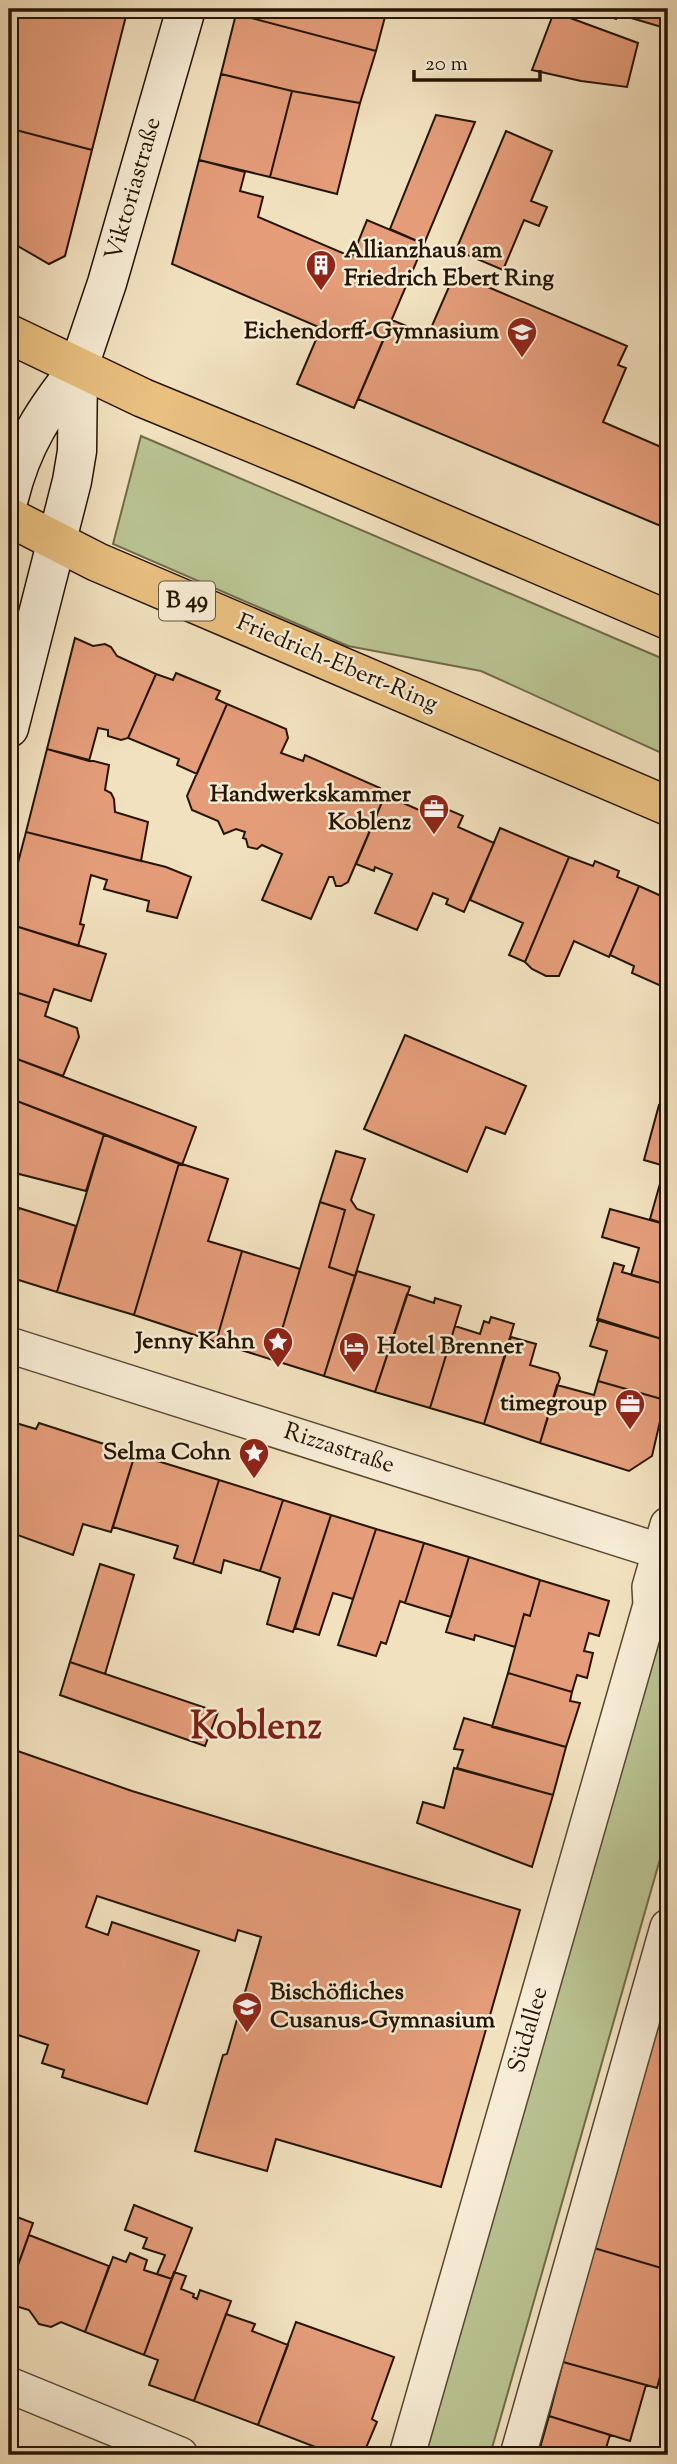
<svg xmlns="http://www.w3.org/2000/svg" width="677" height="2464" font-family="'Sorts Mill Goudy',serif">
<rect width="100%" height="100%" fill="#f2e1bf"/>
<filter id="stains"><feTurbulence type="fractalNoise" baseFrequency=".00286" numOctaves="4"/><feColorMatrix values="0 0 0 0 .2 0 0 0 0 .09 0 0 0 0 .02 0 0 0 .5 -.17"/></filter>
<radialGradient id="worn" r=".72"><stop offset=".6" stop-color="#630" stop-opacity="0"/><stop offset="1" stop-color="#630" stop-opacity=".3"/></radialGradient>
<path fill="#bac392" stroke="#706c4a" stroke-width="2" d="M141,436L668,661V756L481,671L348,646L113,544Z
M664,1619L668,1621V1831L490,2455H419Z"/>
<path fill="#e49c79" stroke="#251502" stroke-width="2" d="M9,9H99L126,16L92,150L16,130L9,126Z
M237,9H387L376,51L236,14Z
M590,9H620L616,19Z
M620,9H668V29L618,14Z
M554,12L638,43L627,87L581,81L532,70Z
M236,14L376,51L360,103L292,91L221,74Z
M221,74L292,91L270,177L199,160Z
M292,91L360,103L337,194L270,177Z
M436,115L475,122L424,244L390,229Z
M9,126L16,130L92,150L65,256L49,264L9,241Z
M506,131L552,151L531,201L547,207L539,226L524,220L503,270L456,250Z
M199,160L245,172L240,191L263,197L258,217L352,257L367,220L424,244L354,408L297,384L321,328L172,264Z
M455,273L627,346L618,365L626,368L603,422L668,450V529L358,399L392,320L428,335Z
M75,638L93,646L105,644L111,647L117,656L156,674L128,738L121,740L108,736V730L98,728L89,761L47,749Z
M176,673L220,691L216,699L227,704L197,774L177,765L179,759L128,738L156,674L173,680Z
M227,704L286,729L288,738L281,753L303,761L305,755L380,788L378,793L385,795L348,882L341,886H336L333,877H329L311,919L262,900L282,854L262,845L257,849L248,847L246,839L243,838L245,832L236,829L224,834L218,821L192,810L187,796Z
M47,749L109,765L105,790L111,793L114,799L115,812L148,822L141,861L26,832Z
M385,795L437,818L442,807L463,816L458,827L494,843L464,912L446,904L448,899L433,893L417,930L375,913L392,874L375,867L374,871L356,864Z
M500,828L569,857L525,962L509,955L523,923L470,900Z
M26,832L166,867L191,877L177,918L147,911L149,901L104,889L107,880L91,875L80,924L84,925L78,946L9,924V897Z
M569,857L593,866L595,861L619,871L617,877L639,886L609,957L574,941L559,976H546L532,969L525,962Z
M639,886L668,899V989L632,973L634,966L610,955Z
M9,924L106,954L91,1001L54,989L49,1003L9,990Z
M9,990L49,1003L45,1016L77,1028L79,1037L63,1076L9,1056Z
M405,1035L526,1086L505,1134L486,1127L467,1172L364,1129Z
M9,1056L196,1127L182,1165L9,1098Z
M9,1098L104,1134L86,1191L11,1172L9,1175Z
M659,1105L668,1107V1167L644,1160Z
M104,1134L179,1163L134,1315L57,1292Z
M336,1151L365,1159L351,1200L357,1209L374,1215L355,1276L329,1267L345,1210L320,1202Z
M179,1163L228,1179L208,1241L242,1251L216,1342L134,1315Z
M665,1166L668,1167V1225L650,1219Z
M320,1202L345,1210L329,1267L355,1276L324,1376L273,1360Z
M19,1208L76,1226L57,1292L9,1277V1212L17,1214Z
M610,1209L668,1225V1285L631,1275L639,1248L602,1237Z
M242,1251L300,1269L273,1360L216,1342Z
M614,1263L624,1266L622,1272L668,1285V1341L597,1320Z
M357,1271L410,1287L375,1392L324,1376Z
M407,1294L434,1303L435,1298L461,1306L430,1408L375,1392Z
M491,1317L514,1324L484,1424L430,1408L455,1326L480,1334L484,1321L489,1323Z
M599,1319L668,1341V1389L665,1400L598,1381L607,1351L590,1346Z
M511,1337L536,1344L530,1365L558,1373L560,1378L540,1443L484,1424Z
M598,1381L665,1400L652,1456L629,1471L540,1443L557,1385L594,1395Z
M9,1421L36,1429L39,1423L135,1454L111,1532L83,1524L73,1555L9,1532L18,1504L9,1501Z
M135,1454L219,1480L193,1564L174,1558L178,1546L113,1527Z
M219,1480L283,1500L260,1571L224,1560L221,1573L193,1564Z
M283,1500L331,1515L293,1632L267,1624L280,1578L260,1571Z
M331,1515L376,1529L353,1599L333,1593L319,1635L295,1628Z
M376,1529L424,1543L405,1603L400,1601L386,1644L381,1642L376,1656L338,1645Z
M424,1543L469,1557L451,1617L405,1603Z
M469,1557L540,1580L530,1616L524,1614L515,1647L475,1635L474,1640L446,1632Z
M100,1564L134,1575L105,1674L70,1662Z
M540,1580L609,1601L599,1636L589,1633L584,1651L593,1653L587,1678L577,1675L572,1692L508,1673L524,1614L530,1616Z
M70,1662L218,1712L205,1746L60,1695Z
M508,1673L572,1692L570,1701L580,1703L566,1747L492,1727Z
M464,1718L566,1747L553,1795L457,1768L463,1750L454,1749Z
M9,1748L132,1791L520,1910L441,2187L276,2139L267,2171L195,2151L223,2055L227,2054L261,1937L238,1930L235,1941L97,1896L86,1927L108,1935L112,1922L199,1951L147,2104L62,2077L64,2070L42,2063L48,2045L9,2032Z
M454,1768L553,1795L532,1867L417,1823L423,1802L444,1808Z
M668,1992V2270L594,2248Z
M134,2205L192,2228L172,2279L157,2274L165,2255L143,2248L147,2238L125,2230Z
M9,2214L33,2223L9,2290Z
M29,2235L109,2266L85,2332L61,2322L51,2327L39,2324L29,2310L9,2304V2290Z
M594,2248L668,2270V2347L657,2388L563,2362Z
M130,2253L147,2260L144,2270L172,2279L144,2355L85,2332L113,2257L126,2262Z
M174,2272L186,2276L181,2289L194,2294L193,2297L197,2299L200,2290L231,2301L194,2401L149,2385L158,2360L144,2355Z
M226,2314L255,2324L252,2331L288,2345L258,2425L194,2401Z
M296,2322L394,2357L372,2419L377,2422L363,2455H336L258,2425Z
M563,2362L646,2385L630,2441L549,2416Z
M549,2416L610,2435L604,2455H538Z"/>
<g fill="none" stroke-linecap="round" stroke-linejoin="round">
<g stroke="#584831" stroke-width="38">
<path id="street" d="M9,1345L668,1554
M9,2385L180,2455
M407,2455L651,1605L650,1587L668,1525
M518,2455L668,1927"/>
</g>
<g stroke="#251502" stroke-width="41">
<path id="secondary" d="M9,498C22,445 44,411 78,369
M9,728L72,481L77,451L78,369L107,283L186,9"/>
</g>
<g stroke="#251502" stroke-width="41">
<path id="primary" d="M9,334L143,398L306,465L668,620
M9,517L97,562L668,806"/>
</g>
<use href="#street" stroke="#f7ecd5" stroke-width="35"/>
<use href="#secondary" stroke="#f7ecd5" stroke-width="38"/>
<use href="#primary" stroke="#e9c080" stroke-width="38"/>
</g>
<defs>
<g id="building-pin" transform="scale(1.575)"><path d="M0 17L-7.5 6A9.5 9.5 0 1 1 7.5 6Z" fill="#8f2418" stroke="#f7ecd5"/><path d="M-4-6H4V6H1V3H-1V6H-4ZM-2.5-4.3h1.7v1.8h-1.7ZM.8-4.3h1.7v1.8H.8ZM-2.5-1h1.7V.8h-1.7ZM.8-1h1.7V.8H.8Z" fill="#fff"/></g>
<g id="school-pin" transform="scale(1.575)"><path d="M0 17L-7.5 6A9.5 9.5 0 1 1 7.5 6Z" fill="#8f2418" stroke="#f7ecd5"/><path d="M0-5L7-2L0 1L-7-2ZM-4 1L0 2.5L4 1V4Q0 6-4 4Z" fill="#fff"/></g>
<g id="office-pin" transform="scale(1.575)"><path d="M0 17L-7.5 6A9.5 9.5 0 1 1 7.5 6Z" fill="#8f2418" stroke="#f7ecd5"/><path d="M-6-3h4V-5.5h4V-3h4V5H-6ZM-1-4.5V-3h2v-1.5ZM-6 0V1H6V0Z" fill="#fff"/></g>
<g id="sight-pin" transform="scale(1.575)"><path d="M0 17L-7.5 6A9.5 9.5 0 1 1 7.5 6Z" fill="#8f2418" stroke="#f7ecd5"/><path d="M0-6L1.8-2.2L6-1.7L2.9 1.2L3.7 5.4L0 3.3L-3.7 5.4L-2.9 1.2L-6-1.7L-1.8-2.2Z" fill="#fff"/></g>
<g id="hotel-pin" transform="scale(1.575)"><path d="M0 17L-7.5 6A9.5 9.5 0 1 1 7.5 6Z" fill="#8f2418" stroke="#f7ecd5"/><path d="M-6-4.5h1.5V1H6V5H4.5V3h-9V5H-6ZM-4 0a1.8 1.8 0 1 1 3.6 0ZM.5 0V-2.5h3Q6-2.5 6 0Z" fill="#fff"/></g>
</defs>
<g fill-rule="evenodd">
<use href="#building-pin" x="321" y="265"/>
<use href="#school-pin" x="522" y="332"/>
<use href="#office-pin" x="434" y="809"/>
<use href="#sight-pin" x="278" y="1342"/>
<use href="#hotel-pin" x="354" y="1347"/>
<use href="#office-pin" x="630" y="1404"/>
<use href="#sight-pin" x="254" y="1453"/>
<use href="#school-pin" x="247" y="2007"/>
</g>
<g text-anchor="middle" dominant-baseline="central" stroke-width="5" stroke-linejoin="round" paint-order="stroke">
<rect fill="#f7ecd5" stroke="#645641" stroke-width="2" x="159" y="581.5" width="56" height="39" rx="5"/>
<g font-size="23" font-weight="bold" fill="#251502">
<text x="187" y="601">B 49</text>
</g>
<g font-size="24" fill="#251502" stroke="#f7ecd5">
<text transform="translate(134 189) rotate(-74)">Viktoriastraße</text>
<text transform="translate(337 664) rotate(23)">Friedrich-Ebert-Ring</text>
<text transform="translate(339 1449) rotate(18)">Rizzastraße</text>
<text transform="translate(529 2030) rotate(-74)">Südallee</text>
</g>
<g font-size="24" font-weight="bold" fill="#251502" stroke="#f7ecd5" text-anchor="end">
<text x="344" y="251" text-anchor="start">Allianzhaus am<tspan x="344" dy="28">Friedrich Ebert Ring</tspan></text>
<text x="499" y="332">Eichendorff-Gymnasium</text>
<text x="411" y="795">Handwerkskammer<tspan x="411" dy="28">Koblenz</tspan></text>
<text x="255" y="1342">Jenny Kahn</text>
<text x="377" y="1347" text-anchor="start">Hotel Brenner</text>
<text x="607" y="1404">timegroup</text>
<text x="231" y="1453">Selma Cohn</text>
<text x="270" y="1993" text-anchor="start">Bischöfliches<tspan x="270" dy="28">Cusanus-Gymnasium</tspan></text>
</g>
<g font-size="38" font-weight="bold" fill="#7a1f14" stroke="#f7ecd5">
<text x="256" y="1729">Koblenz</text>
</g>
</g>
<rect width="677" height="2464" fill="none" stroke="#f2e1bf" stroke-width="35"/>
<rect x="10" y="10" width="656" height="2443" fill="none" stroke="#251502" stroke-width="3.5"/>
<rect x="18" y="18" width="642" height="2429" fill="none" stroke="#251502" stroke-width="2"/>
<path d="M414 70v10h126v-10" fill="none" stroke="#251502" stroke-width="3.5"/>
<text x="425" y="70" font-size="21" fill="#251502" stroke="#f7ecd5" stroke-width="5" paint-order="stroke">20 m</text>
<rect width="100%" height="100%" filter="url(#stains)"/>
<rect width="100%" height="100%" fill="url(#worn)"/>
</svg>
